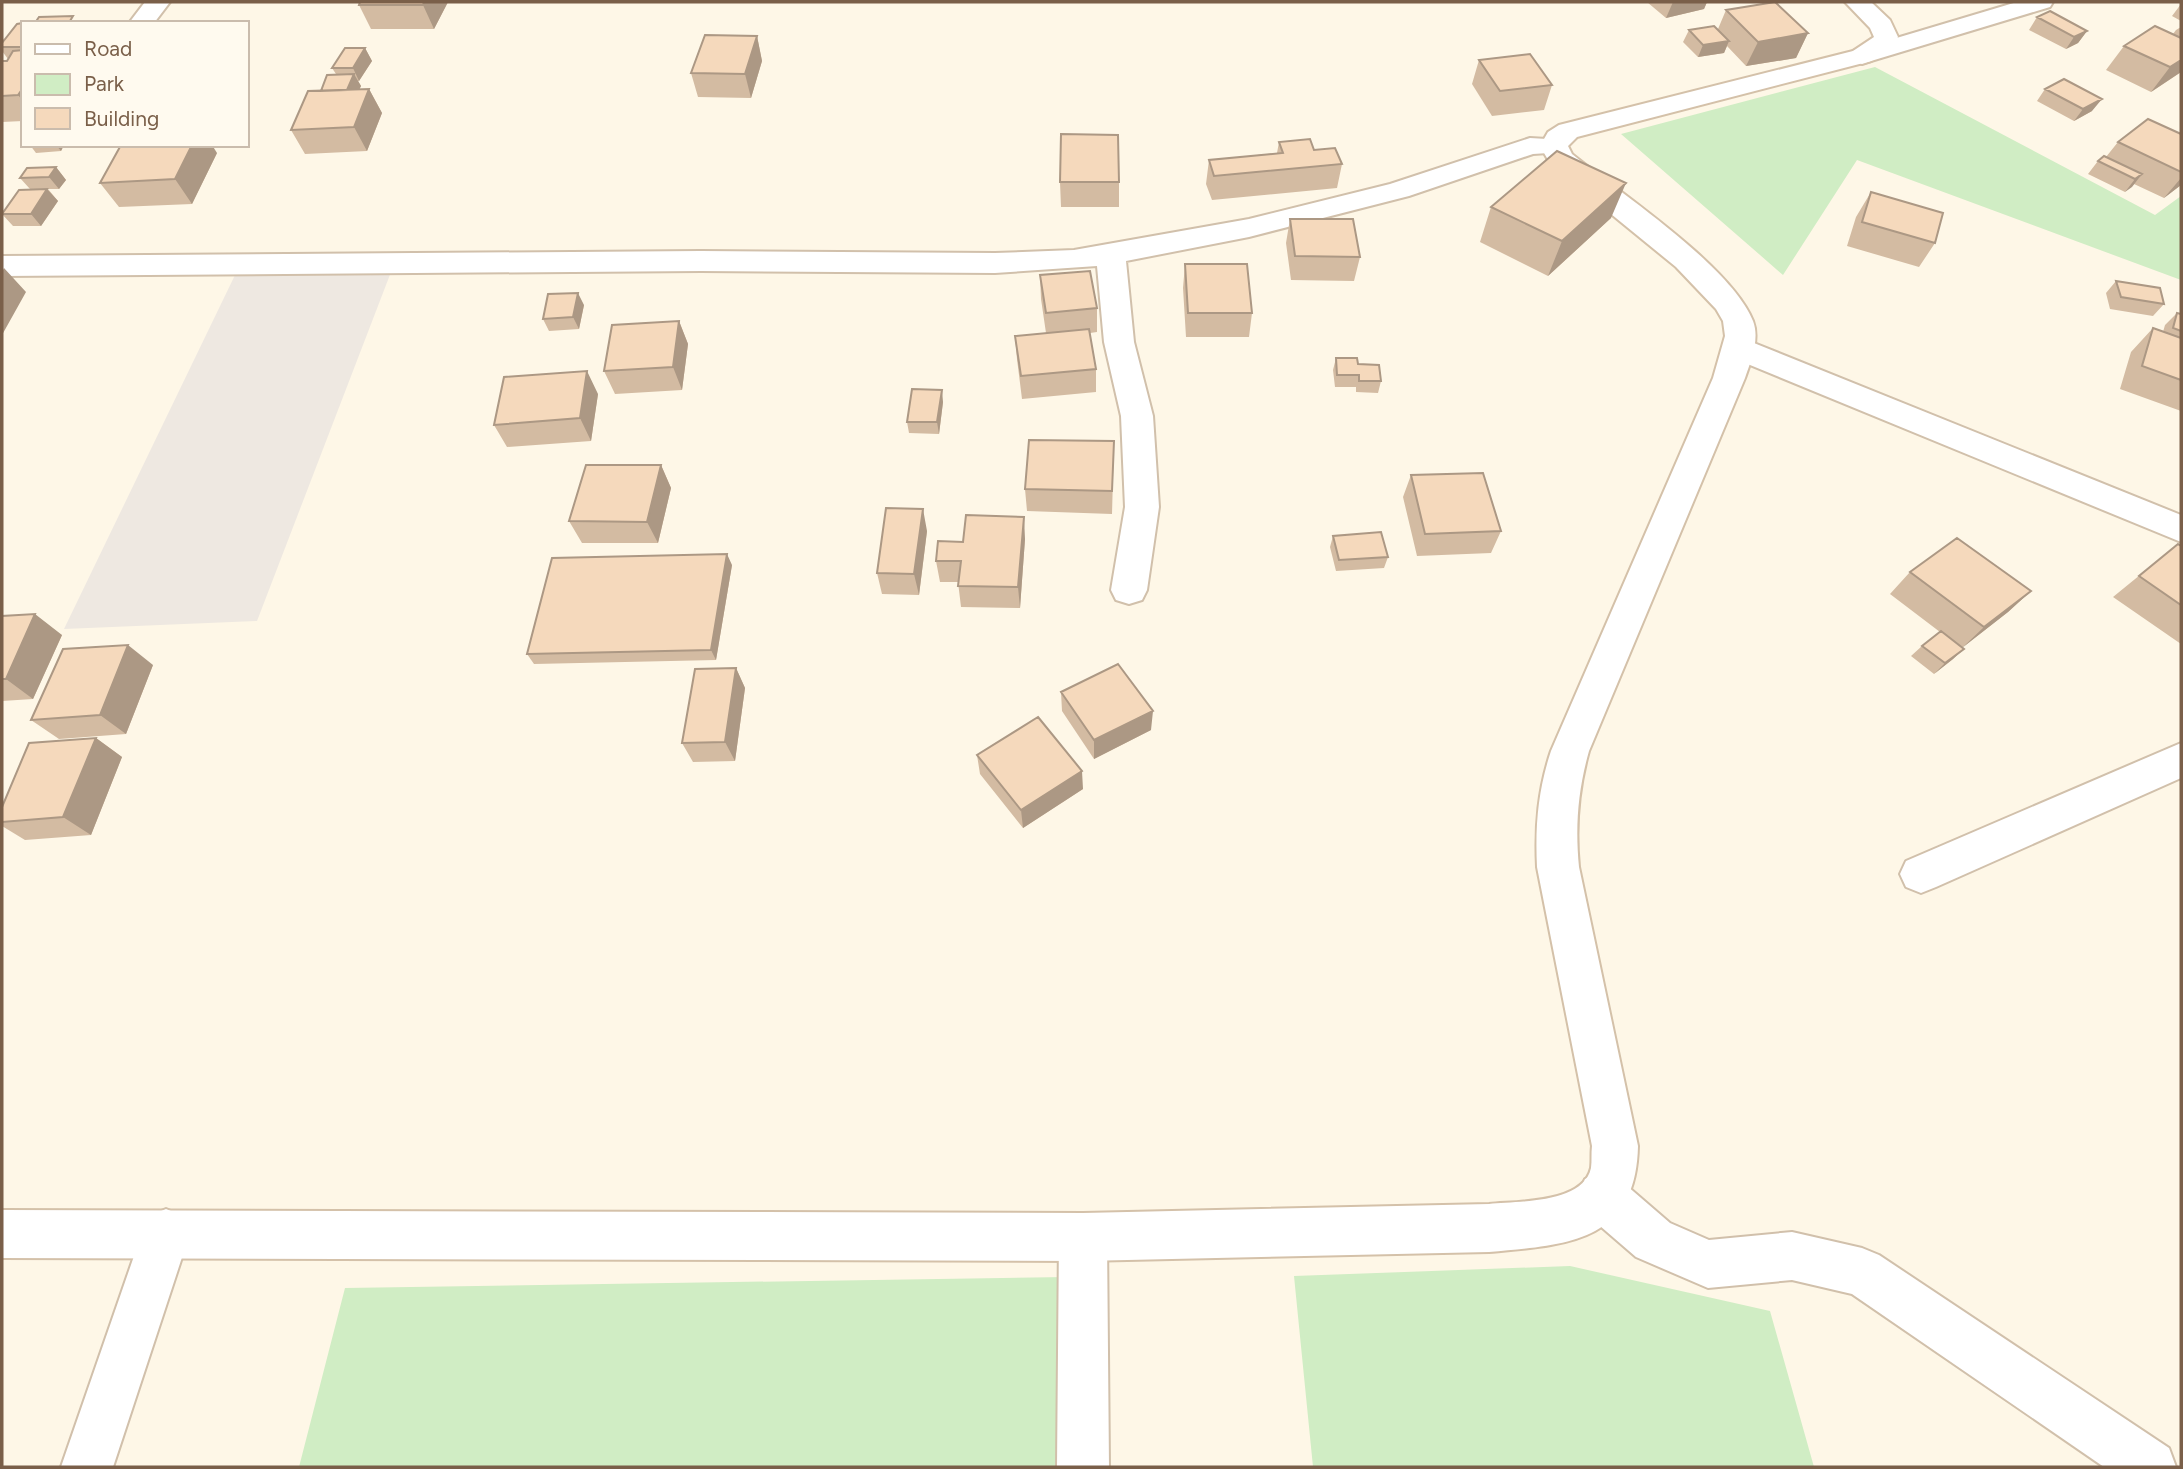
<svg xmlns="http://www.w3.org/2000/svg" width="2183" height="1469" font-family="Figtree,sans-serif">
<rect width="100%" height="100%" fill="#fef7e7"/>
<path fill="#eee8e1" d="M391,272L257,621L64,629L236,273Z"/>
<path fill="#d0edc4" d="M1875,67L2155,215L2181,196V280L1857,160L1783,275L1621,134Z
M1570,1266L1770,1311L1814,1467H1313L1294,1276Z
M1067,1277L1064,1467H299L345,1288Z"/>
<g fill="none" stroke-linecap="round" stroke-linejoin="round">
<g stroke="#d1c0ab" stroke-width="4">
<path id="street" d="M145,2H170L154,23H129Z
M2017,2H2053L2050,7L1871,61L1862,64L1853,61L1849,56L1853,51Z
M1530,138L1564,140L1568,146L1564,152L1533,154L1409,196L1249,237L1126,261L1134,342L1153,416L1159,507L1147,590L1142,600L1129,604L1116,600L1111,590L1125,507L1121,416L1104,342L1097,266L995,273L701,271L2,276V256L701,251L995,253L1074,250L1249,219L1390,184Z
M1739,337L2181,515V542L1728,356L1724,348L1728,340Z
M2181,743V778L1936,887L1921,893L1906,887L1900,874L1906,861Z
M1602,1172L1619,1179L1670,1223L1709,1240L1792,1232L1862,1248L1879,1255L2169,1448L2176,1467H2104L1852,1294L1792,1280L1708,1288L1636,1257L1585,1213L1578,1196L1585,1179Z
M166,1209L183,1216L190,1233L113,1467H61L142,1233L149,1216Z
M1083,1213L1100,1220L1107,1237L1109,1467H1057L1059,1237L1066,1220Z"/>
</g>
<g stroke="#d4c1a9" stroke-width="4">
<path id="secondary" d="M1845,2H1871L1890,20L1898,37L1891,50L1871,61L1577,137L1568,146L1572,154C1620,193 1731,266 1753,321C1760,339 1751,361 1745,378L1589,751C1578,790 1575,826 1579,867L1638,1146C1636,1243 1566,1245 1489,1252L1083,1261L2,1258V1210L1083,1213L1489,1204C1517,1201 1583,1204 1591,1168C1592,1161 1591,1153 1592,1146L1537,867C1535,826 1538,790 1551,751L1713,378L1725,336L1723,321L1716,309L1676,267L1551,165L1540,146L1548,132L1559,125L1853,51L1874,37L1870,28Z"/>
</g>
<use href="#street" fill="#fff" fill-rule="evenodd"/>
<use href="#secondary" fill="#fff" fill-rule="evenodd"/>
</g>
<path fill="#d3bba2" d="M360,2H448L434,29H371L359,5Z
M1647,2H1707L1704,9L1666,18Z
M2181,4V21L2172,16Z
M1726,10L1808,33L1796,58L1746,66L1727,46L1724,53L1698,57L1683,42L1689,30L1718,29Z
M2037,17L2087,31L2078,43L2066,49L2029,30Z
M23,23V121L2,122V61H7L8,59L2,51V37L4,40Z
M2181,27V72L2151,92L2106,70L2124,46L2173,34L2176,30Z
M757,36L762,61L751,98L698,97L691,73Z
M365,48L372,61L359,81H358L361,86L359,89H369L382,113L367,151L305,154L291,130L321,91L336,74L332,68Z
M1479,60L1552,85L1544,110L1492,116L1472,84Z
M2045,89L2092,111L2074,121L2037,101Z
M2181,134V185L2164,198L2134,184L2125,192L2088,174L2098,161L2106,157L2118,142Z
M1279,142L1314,150L1342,164L1337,188L1212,200L1206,184L1209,160L1277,153Z
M30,145H64L61,151L36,153Z
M217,153L192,204L119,207L100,183Z
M56,167L66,180L59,189H48L58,201L41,226H13L2,214L30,189L20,178Z
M1060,182H1119V207H1061Z
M1871,192L1935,243L1919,267L1847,246L1856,217Z
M1491,207L1611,218L1548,276L1480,242Z
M1290,219L1360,257L1354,281L1291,280L1286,243Z
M1185,264L1252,313L1249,337H1186L1183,288Z
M1040,275L1097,308V332L1090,333L1096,369V392L1022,399L1017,359L1015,336L1046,333L1041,299Z
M2116,281L2164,304L2153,316L2110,309L2106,293Z
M584,305L579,329L549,331L543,319Z
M2177,313L2181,314V411L2120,389L2131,352L2153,328L2163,332L2165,325Z
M679,321L688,344L682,390L615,394L604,371Z
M1336,358L1358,364L1381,381L1378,393L1356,392V387H1335L1333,370Z
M598,394L591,441L507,447L494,425Z
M943,402L939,434L909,433L907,422Z
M1114,441L1112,514L1027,511L1025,489Z
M661,465L671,488L658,543H582L569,521Z
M1411,475L1501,531L1491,553L1417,556L1403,497Z
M927,531L919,595L882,594L877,573Z
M1333,536L1388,557L1384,568L1336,571L1330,547Z
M1025,539L1020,608L961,607L958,582H940L936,561Z
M2178,544L2181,546V644L2113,597Z
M732,565L716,660L534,664L527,654Z
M1910,572L2031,591L2008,612L1963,647L1953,659L1934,674L1911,656L1922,646L1940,632L1890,594Z
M2,616L62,635L33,699L2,701Z
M153,665L126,734L59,739L31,720Z
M736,668L745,688L735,761L693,762L682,743Z
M1061,692L1151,730L1094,759L1062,711Z
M96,738L122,757L91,835L25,840L2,826V807Z
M977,755L1083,789L1023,828L980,774Z"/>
<path fill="#ac9884" d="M424,2H448L434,29L423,5Z
M1673,2H1707L1704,9L1666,18Z
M2087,31L2078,43L2066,49L2074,37Z
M1808,33L1796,58L1746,66L1758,42Z
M757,36L762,61L751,98L745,74Z
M1729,41L1724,53L1698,57L1703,45Z
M365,48L372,61L359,81L353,68Z
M2181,60V72L2151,92L2170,67Z
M354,74L361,86L353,104L347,91Z
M23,88V101L18,95Z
M369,89L382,113L367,151L354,127Z
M2102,99L2092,111L2074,121L2083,109Z
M56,145H64L61,151Z
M192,145H212L217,153L192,204L175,179Z
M56,167L66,180L59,189L49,177Z
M2142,174L2132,187L2125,192L2135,179Z
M2181,178V185L2164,198Z
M1626,183L1611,218L1548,276L1562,241Z
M47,189L58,201L41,226L31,214Z
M4,268L26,292L2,335V272Z
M578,293L584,305L579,329L573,317Z
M679,321L688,344L682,390L673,367Z
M587,371L598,394L591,441L580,418Z
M942,390L943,402L939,434L937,422Z
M661,465L671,488L658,543L647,522Z
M923,509L927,531L919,595L914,574Z
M1024,517L1025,539L1020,608L1018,587Z
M727,554L732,565L716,660L711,650Z
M2031,591L2008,612L1962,648L1984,627Z
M35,614L62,635L33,699L6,679Z
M128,645L153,665L126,734L100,715Z
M1964,649L1953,659L1934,674L1945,663Z
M736,668L745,688L735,761L725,742Z
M1153,711L1151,730L1094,759V740Z
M96,738L122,757L91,835L63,817Z
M1082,771L1083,789L1023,828L1021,810Z"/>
<path fill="#f5d9bc" stroke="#ac9884" stroke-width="2" d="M360,2H424L423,5H359Z
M1775,2L1808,33L1758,42L1726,10Z
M2050,11L2087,31L2074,37L2037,17Z
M73,16L70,21H80L78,23H35L39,17Z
M23,23V47H2V43L17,24Z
M1714,26L1729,41L1703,45L1689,30Z
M2155,26L2181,38V60L2170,67L2124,46Z
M705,35L757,36L745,74L691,73Z
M345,48H365L353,68H332Z
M23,50V88L18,95L2,96V61H7L13,51Z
M1530,54L1552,85L1500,91L1479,60Z
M354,74L347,90L321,91L327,75Z
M2064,79L2102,99L2083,109L2045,89Z
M369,89L354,127L291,130L308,91Z
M2148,119L2181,134V172L2118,142Z
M1061,134L1118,135L1119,182H1060Z
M1310,139L1314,150L1335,148L1342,164L1214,176L1209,160L1283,153L1279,142Z
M121,145H192L175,179L100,183Z
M1557,151L1626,183L1562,241L1491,207Z
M2104,156L2142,174L2135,179L2098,161Z
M56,167L49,177L20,178L27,168Z
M47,189L31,214H2L19,190Z
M1871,192L1943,213L1935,243L1862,222Z
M1290,219H1353L1360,257L1295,256Z
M1185,264H1247L1252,313H1188Z
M1090,271L1097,308L1046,313L1040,275Z
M2116,281L2160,288L2164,304L2121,297Z
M578,293L573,317L543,319L548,294Z
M2177,313L2181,314V331L2173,328Z
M679,321L673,367L604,371L612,325Z
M2153,328L2181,338V380L2142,366Z
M1089,329L1096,369L1021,376L1015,336Z
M1336,358H1357L1358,364L1379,365L1381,381H1359V375H1337Z
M587,371L580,418L494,425L504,377Z
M912,389L942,390L937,422H907Z
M1029,440L1114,441L1112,491L1025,489Z
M586,465H661L647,522L569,521Z
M1483,473L1501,531L1425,534L1411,475Z
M886,508L923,509L914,574L877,573Z
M966,515L1024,517L1018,587L958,586L961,561H936L938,541L963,542Z
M1381,532L1388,557L1339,560L1333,536Z
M1957,538L2031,591L1984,627L1910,572Z
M2178,544L2181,546V605L2139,576Z
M727,554L711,650L527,654L552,558Z
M35,614L6,679H2V616Z
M1941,631L1964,649L1945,663L1922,646Z
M128,645L100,715L31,720L63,649Z
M1118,664L1153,711L1094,740L1061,692Z
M736,668L725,742L682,743L695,669Z
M1038,717L1082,771L1021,810L977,755Z
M96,738L63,817L2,822V807L29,743Z"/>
<rect width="2183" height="1469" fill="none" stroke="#7a5f49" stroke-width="7"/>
<rect x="21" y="21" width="228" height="126" fill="#fffaef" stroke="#cabcad" stroke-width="2"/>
<rect x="35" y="44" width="35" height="10" fill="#ffffff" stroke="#cabcad" stroke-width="2"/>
<text x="84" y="56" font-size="21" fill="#7a5f49">Road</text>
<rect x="35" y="74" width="35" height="21" fill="#d0edc4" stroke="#cabcad" stroke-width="2"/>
<text x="84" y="91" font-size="21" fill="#7a5f49">Park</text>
<rect x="35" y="108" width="35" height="21" fill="#f5d9bc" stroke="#cabcad" stroke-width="2"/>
<text x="84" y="126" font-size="21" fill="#7a5f49">Building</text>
</svg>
